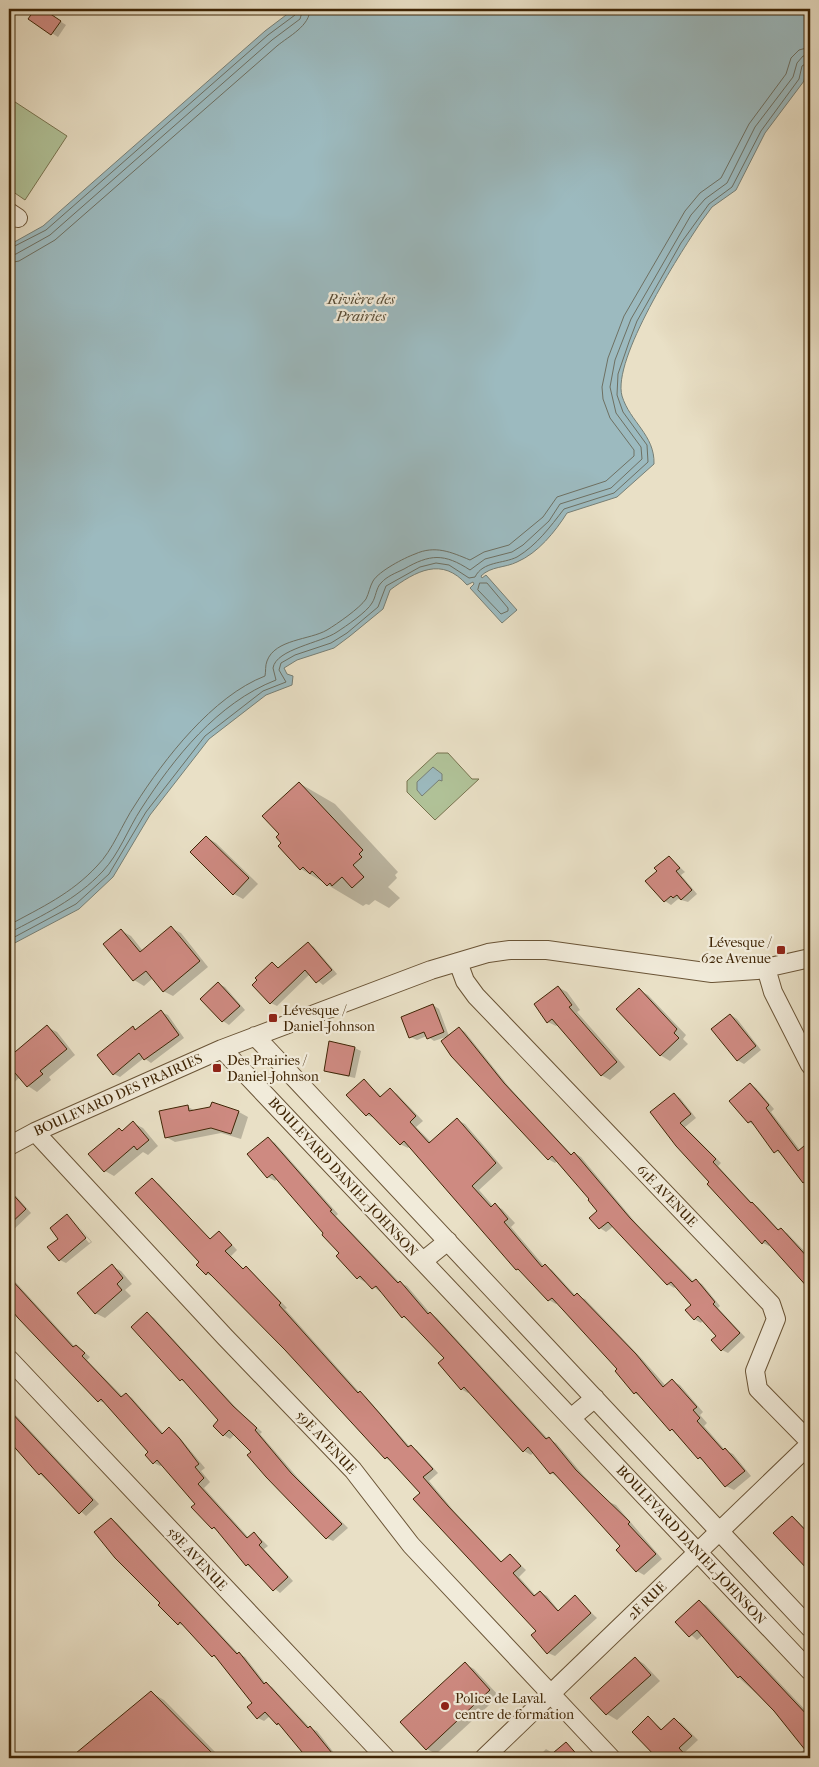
<svg xmlns="http://www.w3.org/2000/svg" width="819" height="1767" font-family="'IM FELL French Canon',serif">
<rect width="100%" height="100%" fill="#e9e0c6"/>
<filter id="stains"><feTurbulence type="fractalNoise" baseFrequency=".004" numOctaves="4"/><feColorMatrix values="0 0 0 0 .2 0 0 0 0 .09 0 0 0 0 .02 0 0 0 .5 -.17"/></filter>
<radialGradient id="worn" r=".72"><stop offset=".6" stop-color="#630" stop-opacity="0"/><stop offset="1" stop-color="#630" stop-opacity=".3"/></radialGradient>
<path fill="#b1c399" stroke="#787450" d="M9,98L67,136L25,200L9,189Z
M437,753H448L472,779H479L435,820L407,792V781Z"/>
<path fill="#9cbabf" stroke="#777f75" d="M294,9H810V63L806,69L804,81L765,133L736,190L712,207L701,222C679,255 612,359 622,396C630,422 655,435 654,464L617,497L567,513C555,532 538,553 517,562C505,568 491,566 481,576L482,578L486,575L517,610L502,623L470,588L474,584L473,582L467,585C442,556 416,571 390,590L383,609L350,636L334,648L297,660L284,668L287,674L293,676L292,685L266,695L209,739L150,815L113,877L79,909L9,946V245L43,226L265,31Z
M433,767L442,774V781L439,780L422,796L417,790V782Z"/>
<path fill="#0003" d="M37,9H41L66,25L58,37L30,19Z
M299,783L335,804L398,872L395,875L397,878L388,887L400,898L389,908L375,900L369,905L366,904L363,906L301,869L283,843L280,834Z
M206,837L216,843L258,884L243,899L234,894Z
M669,857L685,872L681,875L697,894L688,902L678,899L671,905L665,901L659,871Z
M171,928L181,933L208,967L173,996L163,991L153,978L144,986L134,980L105,944L122,931L131,936L143,951Z
M308,943L314,947L337,974L323,985L310,974L277,1006L271,1003L272,963L279,968Z
M219,984L225,987L245,1010L229,1025L223,1021Z
M558,987L567,992L580,1010L577,1012L625,1067L610,1080L601,1075L558,1025L556,1026L548,1022Z
M639,990L648,995L686,1035L683,1039L688,1044L670,1061L660,1055Z
M433,1005L439,1009L449,1036L459,1028L465,1032L510,1088L572,1155L574,1153L581,1157L636,1223L694,1282L696,1281L702,1284L720,1306L718,1308L745,1337L728,1353L722,1350L718,1336L703,1320L701,1323L694,1319L692,1305L676,1286L674,1288L668,1284L614,1226L606,1232L600,1228L591,1218L599,1211L591,1199L558,1160L555,1163L548,1159L489,1097L443,1042L449,1036L434,1041L427,1036L417,1040L410,1037Z
M161,1012L168,1015L184,1038L151,1063L144,1058L120,1077L114,1074L133,1027L137,1030Z
M731,1015L737,1019L761,1050L744,1064L737,1060Z
M47,1027L57,1032L75,1055L49,1077L51,1080L37,1092L28,1086L20,1077L9,1087V1058Z
M355,1048L361,1051L355,1078L331,1073L325,1070Z
M364,1080L382,1097L390,1090L397,1094L423,1121L416,1127L431,1142L457,1120L465,1124L503,1168L479,1190L493,1206L495,1205L502,1209L515,1223L511,1227L544,1266L552,1270L576,1296L585,1299L643,1360L666,1386L672,1381L680,1385L703,1412L700,1415L707,1423L704,1426L725,1450L733,1454L751,1476L734,1490L726,1486L706,1462L698,1458L642,1397L634,1393L619,1369L558,1303L556,1304L549,1300L525,1274L517,1269L410,1146L408,1148L400,1144L375,1118L366,1115Z
M750,1084L756,1088L774,1109L771,1112L800,1150L804,1148L810,1152V1186L804,1182L783,1154L777,1152L784,1147L775,1152L755,1126L749,1122Z
M674,1095L680,1098L696,1118L685,1127L721,1163L718,1166L752,1203L758,1207L780,1231L787,1233L810,1257V1286L771,1244L769,1246L763,1243L677,1145Z
M188,1107L196,1111L239,1112L248,1117L241,1139L221,1133L175,1142L166,1137Z
M133,1123L143,1128L158,1146L148,1155L143,1152L114,1176L105,1171L123,1132Z
M268,1139L275,1143L338,1214L336,1216L400,1283L407,1286L430,1313L437,1318L548,1439L556,1443L583,1475L609,1502L616,1505L662,1559L644,1575L637,1571L622,1546L558,1477L551,1473L534,1452L531,1455L524,1451L470,1392L468,1393L461,1389L446,1358L410,1321L403,1317L382,1290L380,1292L366,1280L365,1282L358,1278L341,1253L278,1178L275,1181L268,1177Z
M152,1180L159,1184L211,1240L219,1233L225,1237L237,1250L231,1256L244,1269L246,1268L252,1272L287,1308L285,1309L360,1393L366,1397L410,1447L417,1450L438,1473L429,1481L454,1511L502,1562L510,1555L526,1570L519,1577L536,1596L540,1592L547,1596L559,1611L575,1597L597,1618L555,1656L548,1653L538,1631L421,1493L392,1462L385,1458L286,1349L214,1277L207,1274Z
M9,1193L16,1196L31,1213L9,1234Z
M67,1216L72,1219H69L89,1243L91,1242L72,1219L92,1242L66,1263L60,1260V1239Z
M112,1266L121,1271L132,1284L125,1290L131,1296L105,1318L95,1313Z
M9,1275L75,1347L82,1350L90,1357L87,1360L123,1397L126,1394L132,1398L164,1434L169,1429L175,1432L205,1468L201,1471L210,1482L204,1488L249,1538L254,1534L260,1538L268,1546L264,1549L293,1581L280,1593L247,1565L219,1532L213,1528L197,1504L163,1464L160,1466L154,1463L150,1452L106,1403L99,1401L19,1317L9,1306Z
M148,1314L154,1318L239,1411L262,1432L260,1434L298,1478L348,1528L333,1541L327,1538L235,1434L230,1439L224,1435L220,1420L187,1383L181,1380Z
M9,1408L99,1504L86,1516L40,1474L9,1439Z
M793,1517L810,1533V1572L775,1533Z
M111,1519L117,1523L238,1653L245,1657L266,1684L272,1687L310,1728L317,1731L338,1758H341H309L283,1727L270,1716L264,1721L258,1718L254,1703L220,1660L213,1656L186,1626L179,1624L162,1603Z
M699,1602L706,1605L810,1715V1758H806L801,1752L806,1748L775,1710L738,1677L703,1635L697,1640L677,1622Z
M635,1658L644,1664L660,1681L617,1720L607,1714L592,1698Z
M465,1664L474,1669L499,1696L436,1754L427,1749Z
M152,1693L164,1700L221,1758H72Z
M649,1718L663,1730L674,1720L681,1723L698,1740L685,1752L691,1758H664L661,1755Z
M566,1744L582,1758H537L546,1749L554,1754Z"/>
<g fill="none" stroke-linecap="round" stroke-linejoin="round">
<path stroke="#6e7062" stroke-width="1" d="M9,249L46,230L268,35L295,15L297,9
M9,256L16,254L50,235L272,40L300,19L303,9
M9,263L19,261L55,240L277,46C289,36 310,26 310,9
M480,583H487L508,608V611L501,614L478,590Z
M9,925C42,907 71,894 97,866C113,850 122,824 135,805C164,759 213,696 265,676C266,671 265,666 267,661C275,639 310,640 327,630C337,624 360,608 366,599C369,593 370,586 373,581C379,571 404,558 415,554C435,545 451,552 470,560L484,552L509,545L543,517L557,497L606,481L634,456V450L610,418L603,399L602,387L608,358L624,316L685,211L700,193L721,178L749,124L786,74L791,58L799,50L810,47
M9,933C43,915 76,900 103,871C119,854 128,829 141,809C174,758 217,703 276,680L273,668C276,649 321,643 337,632C346,626 367,612 372,603C376,597 376,588 381,583C387,576 396,573 404,569C430,554 444,553 470,570L485,559L512,552L523,545L549,521L560,504L611,488L642,459L641,447L616,413L610,387L615,360L631,319L691,215L705,199L727,183L755,127L793,77L797,63L803,56L810,55
M9,940L76,904L109,874L146,812L205,736L263,691L286,682L279,670L281,663L295,655L331,643L347,633L378,607L386,586L420,567L436,563L449,565L469,578L475,577C483,561 503,564 517,557C537,545 550,527 564,509L614,493L648,462L647,445L623,412L617,395L618,374L629,342L637,321L681,243L709,204L732,187L761,131L799,79L802,66L810,61"/>
</g>
<path fill="#ce8a81" stroke="#402606" d="M35,9H43L61,21L51,35L28,19Z
M299,782L363,850L359,854L362,857L353,865L364,877L352,888L342,877L332,886L330,883L327,886L312,871L310,874L303,867L300,870L278,846L281,843L276,837L279,834L262,816Z
M206,836L249,878L233,895L190,852Z
M669,856L680,868L676,871L692,890L681,900L677,895L673,898L671,896L664,902L645,881L657,871L654,868Z
M171,926L200,961L163,992L146,971L133,981L103,944L121,929L140,952Z
M308,942L332,970L316,983L305,970L270,1004L252,985L257,980L255,978L272,962L278,968Z
M218,982L240,1006L222,1022L200,999Z
M558,986L572,1005L569,1007L617,1062L601,1076L552,1019L547,1023L534,1004Z
M639,988L677,1029L674,1033L679,1038L660,1056L616,1009Z
M433,1004L444,1032L427,1039L424,1032L409,1038L401,1017Z
M161,1010L179,1035L144,1060L139,1053L113,1075L97,1055L133,1026L135,1030Z
M730,1014L756,1046L737,1061L711,1029Z
M47,1025L67,1049L40,1071L43,1074L27,1087L9,1066V1057Z
M459,1027L504,1083L571,1155L574,1152L630,1218L692,1282L696,1279L715,1302L713,1304L740,1333L721,1351L711,1340L716,1336L698,1316L694,1320L685,1310L691,1305L671,1282L667,1285L608,1222L599,1229L589,1218L597,1211L588,1200L589,1199L552,1156L548,1160L451,1056L441,1041Z
M329,1041L355,1047L349,1076L324,1071Z
M364,1079L380,1097L390,1088L416,1116L410,1122L429,1143L457,1118L496,1163L472,1186L491,1207L495,1203L508,1219L504,1222L542,1267L545,1264L574,1296L577,1293L636,1354L663,1387L672,1379L697,1407L693,1410L700,1418L697,1421L723,1450L725,1448L745,1471L725,1487L700,1457L698,1459L672,1429L670,1431L636,1392L634,1394L615,1371L617,1369L552,1298L548,1301L518,1269L516,1270L404,1141L400,1145L369,1113L366,1116L346,1095Z
M750,1083L769,1105L766,1108L798,1151L804,1146L810,1156V1178L803,1183L778,1150L774,1153L751,1121L748,1123L729,1101Z
M674,1093L691,1114L680,1123L716,1159L713,1162L751,1203L752,1202L778,1230L781,1228L810,1260V1290L765,1240L762,1244L707,1184L709,1182L676,1146L650,1112Z
M212,1102L239,1111L231,1134L211,1128L165,1138L159,1111L188,1105L189,1111L210,1107Z
M133,1121L149,1140L137,1150L134,1146L104,1172L88,1154L119,1128L122,1131Z
M268,1137L332,1210L330,1211L398,1283L400,1281L428,1314L430,1312L546,1439L549,1437L576,1470L630,1522L628,1524L656,1554L636,1572L616,1550L620,1546L553,1472L550,1474L528,1447L523,1452L464,1387L461,1390L438,1363L444,1358L404,1316L402,1318L376,1286L372,1289L360,1276L357,1279L336,1256L339,1253L322,1235L323,1233L272,1174L267,1178L247,1154Z
M152,1178L210,1239L219,1231L232,1245L225,1251L243,1269L246,1266L281,1303L279,1305L358,1393L360,1391L381,1415L408,1447L411,1445L433,1469L423,1477L448,1506L501,1562L510,1554L521,1566L513,1573L534,1596L540,1591L558,1611L575,1595L591,1613L547,1654L531,1635L536,1631L413,1499L420,1493L387,1457L385,1459L285,1350L208,1272L206,1275L196,1265L199,1262L135,1193Z
M9,1190L26,1209L9,1225Z
M67,1214L86,1238L59,1261L47,1247L58,1239L50,1228Z
M112,1264L123,1278L117,1284L122,1290L95,1314L77,1293Z
M9,1277L73,1347L76,1345L85,1353L82,1356L121,1397L126,1393L162,1434L169,1427L180,1439L199,1464L195,1467L204,1478L198,1484L247,1538L254,1532L262,1542L259,1545L288,1577L273,1591L248,1564L246,1566L214,1527L212,1529L191,1507L195,1504L157,1460L153,1464L145,1455L148,1452L101,1399L98,1402L18,1318L9,1307Z
M147,1312L233,1406L257,1428L255,1430L291,1473L342,1524L326,1539L266,1477L247,1455L251,1452L229,1430L223,1436L213,1426L218,1420L182,1379L180,1381L131,1327Z
M9,1410L93,1500L79,1514L41,1473L39,1475L9,1441Z
M792,1516L810,1535V1572L773,1533Z
M111,1518L237,1654L239,1652L264,1684L266,1682L308,1728L310,1726L336,1758H307L278,1723L277,1725L265,1712L257,1719L247,1707L252,1703L214,1655L212,1657L180,1622L178,1625L158,1605L160,1603L115,1558L94,1532Z
M699,1600L810,1718V1756L774,1711L740,1676L738,1678L697,1630L689,1637L675,1622Z
M635,1657L651,1675L606,1715L590,1698Z
M465,1662L490,1690L426,1750L400,1722Z
M151,1691L217,1758H70Z
M648,1716L661,1730L674,1718L692,1736L679,1748L688,1758H657L632,1732Z
M566,1742L580,1758H547Z"/>
<g fill="none" stroke-linecap="round" stroke-linejoin="round">
<g stroke="#6a5436" stroke-width="20">
<path id="minor" d="M9,212L18,218
M458,962L465,981L476,996L771,1304L776,1319L755,1371L758,1389L810,1442
M766,968L773,992L810,1065
M255,1036L810,1628
M222,1049L810,1671
M35,1132L225,1337L353,1470L411,1545L611,1758
M9,1146L35,1132L222,1049L431,970L488,953L510,950H547L712,973L757,970L810,958
M423,1261L448,1241
M9,1359L386,1758
M571,1418L595,1398
M484,1758L810,1444"/>
</g>
<use href="#minor" stroke="#f1ebda" stroke-width="18"/>
</g>
<g fill="#8f2418" stroke="#f1ebda" stroke-width="2">
<rect x="776" y="945" width="10" height="10" rx="2.5"/>
<rect x="268" y="1013" width="10" height="10" rx="2.5"/>
<rect x="212" y="1063" width="10" height="10" rx="2.5"/>
<circle cx="445" cy="1706" r="5"/>
</g>
<g text-anchor="middle" dominant-baseline="central" stroke-width="4.5" stroke-linejoin="round" paint-order="stroke">
<g font-size="14" fill="#402606" stroke="#f1ebda" text-anchor="start">
<text x="771" y="942" text-anchor="end">Lévesque /<tspan x="771" dy="16">62e Avenue</tspan></text>
<text x="283" y="1010">Lévesque /<tspan x="283" dy="16">Daniel-Johnson</tspan></text>
<text x="227" y="1060">Des Prairies /<tspan x="227" dy="16">Daniel-Johnson</tspan></text>
<text x="455" y="1698">Police de Laval.<tspan x="455" dy="16">centre de formation</tspan></text>
</g>
<g font-size="14" fill="#402606" stroke="#f1ebda">
<text transform="translate(118 1095) rotate(-24)">BOULEVARD DES PRAIRIES</text>
<text transform="translate(343 1177) rotate(47)">BOULEVARD DANIEL-JOHNSON</text>
<text transform="translate(667 1196) rotate(46)">61E AVENUE</text>
<text transform="translate(326 1442) rotate(47)">59E AVENUE</text>
<text transform="translate(691 1545) rotate(47)">BOULEVARD DANIEL-JOHNSON</text>
<text transform="translate(197 1559) rotate(47)">58E AVENUE</text>
<text transform="translate(647 1601) rotate(-44)">2E RUE</text>
</g>
<g font-size="15" font-style="italic" fill="#574b34" stroke="#f1ebda">
<text x="361" y="299">Rivière des<tspan x="361" dy="17">Prairies</tspan></text>
</g>
</g>
<rect width="819" height="1767" fill="none" stroke="#e9e0c6" stroke-width="30"/>
<rect x="10" y="10" width="799" height="1747" fill="none" stroke="#402606" stroke-width="2.5"/>
<rect x="15" y="15" width="789" height="1737" fill="none" stroke="#402606"/>
<rect width="100%" height="100%" filter="url(#stains)"/>
<rect width="100%" height="100%" fill="url(#worn)"/>
</svg>
